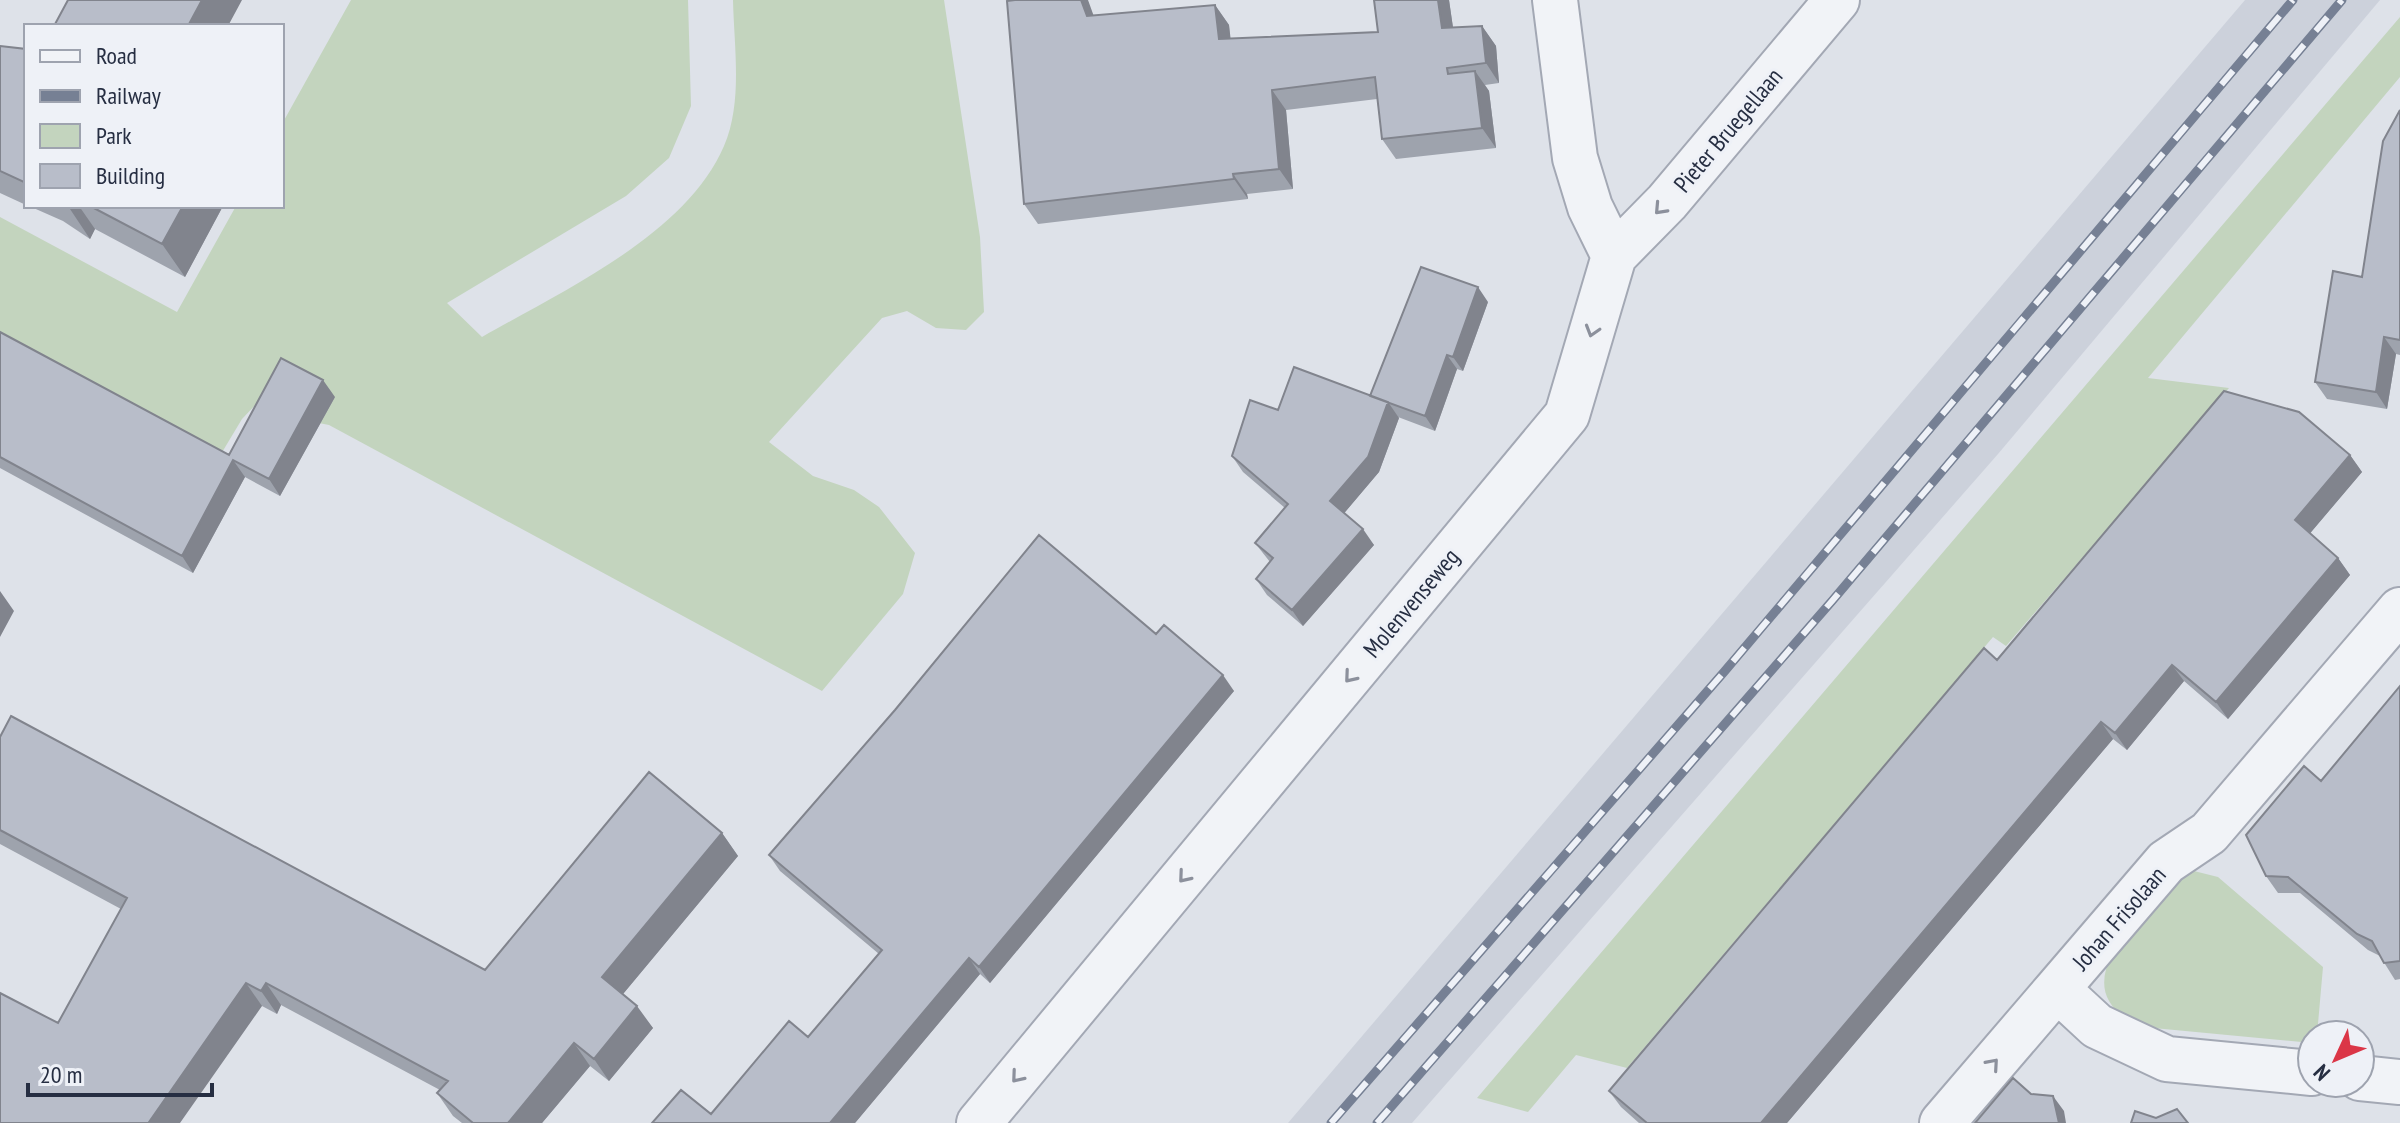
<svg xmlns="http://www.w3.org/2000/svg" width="2400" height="1123" font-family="'PT Sans Narrow',sans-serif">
<rect width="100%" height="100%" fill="#dee2e9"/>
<path fill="#ccd1db" d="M2245,0H2380L1998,454L1412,1123H1288Z"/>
<path fill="#c3d4be" d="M351,0H688L691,106L669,158L626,196L447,303L482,337C562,291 686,235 724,146C743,102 734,47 733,0H944L980,237L984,312L966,330L936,328L907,311L882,318L769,442L813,476L854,490L879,507L915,553L903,594L822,691L329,425L314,422L278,381L242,419L215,464L0,339V217L177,312L236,206H282V124Z
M2400,17V77L2148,378L2229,388L2006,646L1993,637L1627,1068L1576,1055L1528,1112L1477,1098Z
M2190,870L2218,877L2323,967L2317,1035H2312V1043L2143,1027C2054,989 2141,918 2177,874Z"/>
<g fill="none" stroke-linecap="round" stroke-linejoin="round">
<g stroke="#a3a8b4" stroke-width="48">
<path id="minor" d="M1614,256L1667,202L1837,0
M2312,1073L2167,1059L2097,1026L2057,989L2166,862L2209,833L2400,610
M2360,1078L2400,1082
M979,1123L1567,415L1614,256L1590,207L1575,158L1555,0
M1942,1123L2057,989"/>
</g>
<use href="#minor" stroke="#f1f3f7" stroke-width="44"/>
<g stroke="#768094" stroke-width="9">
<path id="rail" d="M1331,1123L1724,672L2293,0
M1377,1123L1832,601L2342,0"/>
</g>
<use href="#rail" stroke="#eef1f7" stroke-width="6" stroke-dasharray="18" stroke-linecap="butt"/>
</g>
<path fill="#9ea3ad" d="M1374,0H1449L1453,28L1482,26L1496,46L1499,83L1485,85L1489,91L1496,148L1396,159L1382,139L1377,99L1286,110L1293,189L1247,194L1248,199L1038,224L1024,204L1093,16L1215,5L1229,25L1230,39L1378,32Z
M0,46L26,49V205L0,193Z
M2400,110V355L2396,354L2387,409L2327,399L2315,382L2362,277Z
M29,206H223L185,277L95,229L90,239L63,221Z
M1488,302L1463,371L1457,369L1435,431L1398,417L1399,418L1379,472L1344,513L1374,545L1303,626L1267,595L1256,579L1270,562L1255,543L1285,508L1243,472L1232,456L1278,410L1370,396Z
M0,332L229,455L335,397L280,496L245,477L193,573L0,468Z
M2350,455L2362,472L2310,533L2338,558L2350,575L2228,719L2184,681L2127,750L2113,739L1787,1123H1639L1621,1107L1609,1091L1997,660Z
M1156,634L1234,691L990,983L980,974L855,1123H652L711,1114L808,1037L879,954L780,871L769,855L895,710Z
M2400,686V979L2395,980L2380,956L2368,950L2300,893H2278L2266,876L2321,781Z
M0,737L485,970L722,833L738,856L623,994L653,1028L609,1081L590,1066L542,1123H462L453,1116L437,1093L440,1090L281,1005L277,1014L262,1006L58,1023L121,909L0,844Z"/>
<path fill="#81848d" d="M202,0H242L228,26H188Z
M1081,0H1088L1101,36L1087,16Z
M1438,0H1449L1456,48L1442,28Z
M1215,5L1229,25L1233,59L1219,39Z
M1482,26L1496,46L1499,83L1486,63Z
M1475,71L1489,91L1496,148L1482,128Z
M1272,90L1286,110L1293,189L1279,169Z
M1233,174L1247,194L1248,199L1234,179Z
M68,206H79L95,229L90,239Z
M183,206H223L185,277L162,244Z
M1478,287L1488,302L1463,371L1453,357Z
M2384,337L2396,354L2387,409L2376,392Z
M1447,355L1457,369L1435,431L1425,416Z
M323,380L335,397L280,496L269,479Z
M1388,402L1399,418L1379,472L1341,517L1330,501Z
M2350,455L2362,472L2307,537L2295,520Z
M233,460L245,477L193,573L182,556Z
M1363,529L1374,545L1303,626L1292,610Z
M2338,558L2350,575L2228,719L2216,702Z
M0,591L14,611L0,637Z
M2172,665L2184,681L2127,750L2115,733Z
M1223,675L1234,691L990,983L979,967Z
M2101,722L2113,739L1787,1123H1761Z
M722,833L738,856L618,1000L602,977Z
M969,958L980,974L855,1123H830Z
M246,983L262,1006L180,1123H150L149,1122Z
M266,983L281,1005L277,1014L261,991Z
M637,1006L653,1028L609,1081L594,1059Z
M574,1043L590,1066L542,1123H508Z
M2053,1096L2064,1111L2066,1123H2059Z"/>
<path fill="#b8bdc9" stroke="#81848d" stroke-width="2" d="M68,0H202L188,26H54Z
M1015,0H1081L1087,16L1215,5L1219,39L1378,32L1374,0H1438L1442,28L1482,26L1486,63L1447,68L1448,74L1475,71L1482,128L1382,139L1375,77L1272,90L1279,169L1233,174L1234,179L1024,204L1007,1Z
M0,46L26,49V183L0,171Z
M2400,110V340L2384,337L2376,392L2315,382L2333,271L2362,277L2383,141Z
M90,206H183L162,244Z
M1421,267L1478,287L1453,357L1447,355L1425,416L1370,396Z
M0,332L229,455L281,358L323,380L269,479L233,460L182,556L0,457Z
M1294,367L1388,402L1368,457L1330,501L1363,529L1292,610L1256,579L1273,558L1255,543L1288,504L1232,456L1250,400L1278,410Z
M2224,391L2299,412L2350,455L2295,520L2338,558L2216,702L2172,665L2115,733L2101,722L1761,1123H1647L1609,1091L1984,648L1997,660Z
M1039,535L1156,634L1164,625L1223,675L979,967L969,958L830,1123H652L681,1090L711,1114L789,1021L808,1037L882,950L769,855L895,710Z
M2400,686V961L2384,963L2372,941L2357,934L2288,877L2266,876L2246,835L2304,766L2321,781Z
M11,716L485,970L649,772L722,833L602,977L637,1006L594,1059L574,1043L508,1123H473L437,1093L448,1081L266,983L261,991L246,983L149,1122L151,1123H0V993L58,1023L127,898L0,830V737Z
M2013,1078L2031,1094L2053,1096L2059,1123H1975Z
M2177,1109L2188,1123H2131L2135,1111L2156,1118Z"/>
<defs><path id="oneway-chevron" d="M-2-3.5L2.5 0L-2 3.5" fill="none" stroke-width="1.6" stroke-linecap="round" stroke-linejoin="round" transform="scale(2)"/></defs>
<g stroke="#8c909c">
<use href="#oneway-chevron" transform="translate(1660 209) rotate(133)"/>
<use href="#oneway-chevron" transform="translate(1592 331) rotate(107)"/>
<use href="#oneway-chevron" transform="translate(1350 677) rotate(130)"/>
<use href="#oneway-chevron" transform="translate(1184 877) rotate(130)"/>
<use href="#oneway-chevron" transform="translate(1993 1064) rotate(-49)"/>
<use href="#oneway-chevron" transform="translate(1017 1077) rotate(130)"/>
</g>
<g text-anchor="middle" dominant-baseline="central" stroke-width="6" stroke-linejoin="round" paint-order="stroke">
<g font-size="24" fill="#262e42" stroke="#eef1f7">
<text transform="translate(1728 130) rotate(-50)">Pieter Bruegellaan</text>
<text transform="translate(1411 603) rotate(-50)">Molenvenseweg</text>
<text transform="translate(2119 918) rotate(-49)">Johan Frisolaan</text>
</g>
</g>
<rect x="24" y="24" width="260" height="184" fill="#eef1f7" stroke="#9ea3af" stroke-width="2"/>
<rect x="40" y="50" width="40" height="12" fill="#f1f3f7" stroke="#9ea3af" stroke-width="2"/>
<text x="96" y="64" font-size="24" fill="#262e42">Road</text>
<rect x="40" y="90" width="40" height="12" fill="#768094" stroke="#9ea3af" stroke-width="2"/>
<text x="96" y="104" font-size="24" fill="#262e42">Railway</text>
<rect x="40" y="124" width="40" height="24" fill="#c3d4be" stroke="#9ea3af" stroke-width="2"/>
<text x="96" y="144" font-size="24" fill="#262e42">Park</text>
<rect x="40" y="164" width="40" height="24" fill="#b8bdc9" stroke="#9ea3af" stroke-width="2"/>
<text x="96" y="184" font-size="24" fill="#262e42">Building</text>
<g transform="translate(2336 1059) rotate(226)"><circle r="38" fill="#eef1f7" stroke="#9ea3af" stroke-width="2"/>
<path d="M0-6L14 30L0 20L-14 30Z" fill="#db3647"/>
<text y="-12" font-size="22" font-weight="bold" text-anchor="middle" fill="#262e42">N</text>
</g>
<path d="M28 1083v12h184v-12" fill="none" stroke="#262e42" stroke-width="4"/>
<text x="40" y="1083" font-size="24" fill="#262e42" stroke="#eef1f7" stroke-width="6" paint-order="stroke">20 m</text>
</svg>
